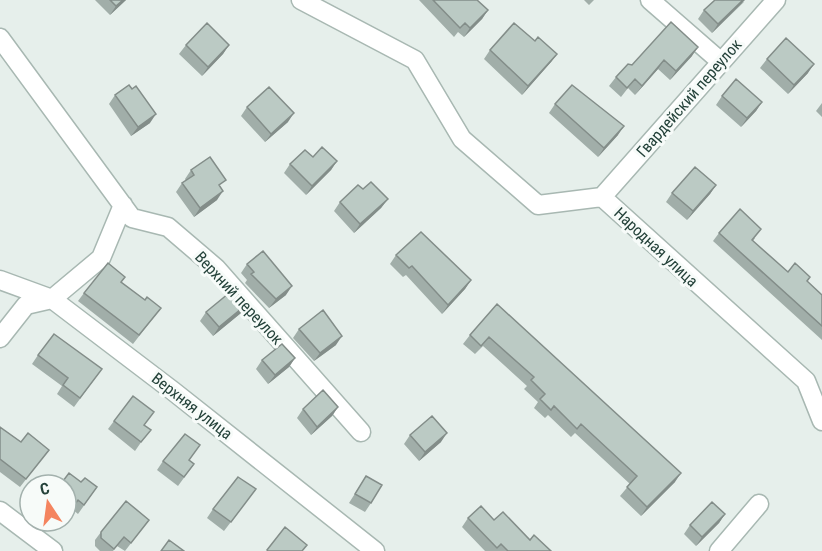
<svg xmlns="http://www.w3.org/2000/svg" width="822" height="551" font-family="'Roboto Condensed',sans-serif">
<rect width="100%" height="100%" fill="#e6efeb"/>
<g fill="none" stroke-linecap="round" stroke-linejoin="round">
<g stroke="#a8b8b2" stroke-width="21">
<path id="minor" d="M301,0L415,60L462,139L538,205L602,197L806,381L822,421
M650,0L720,61
M0,38L132,218L168,227L216,268L361,432
M602,197L776,0
M0,280L52,299L173,391L375,551
M0,338L26,305L52,299L101,258L123,205
M0,511L53,551
M719,551L759,504"/>
</g>
<use href="#minor" stroke="#fff" stroke-width="18"/>
</g>
<path fill="#a1aea9" d="M95,0H126L110,15Z
M419,0H477L488,10L482,19L464,37L458,32L454,37Z
M584,0H594L589,5Z
M744,2L712,33L698,19L704,10Z
M535,41L557,54L551,62L522,95L484,59L490,50Z
M186,45H229L223,54L202,76L179,54Z
M692,56L670,80L658,69L635,95L628,88L621,97L609,86L616,77L632,65Z
M767,59L808,73L788,94L760,68Z
M115,95L150,123L131,136L109,104Z
M722,96L762,102L756,111L741,127L716,105Z
M822,103V117L816,111Z
M555,104L618,135L598,157L549,113Z
M247,107L288,122L265,142L241,116Z
M337,161L331,170L306,195L284,173L290,164Z
M191,170L221,188L217,200L194,217L176,192L182,183L186,181L185,179Z
M716,185L710,194L687,220L666,202L672,193Z
M388,199L381,208L354,233L334,211L340,202Z
M719,233L755,238L753,241L788,272L807,281L822,295V340L713,241Z
M396,255L471,280L465,289L442,314L406,275L403,277L390,264Z
M247,264L286,295L269,308L245,283L247,280L241,273Z
M125,277L121,282L145,300L161,308L133,344L78,301L84,293Z
M247,304L241,313L213,336L200,321L206,312Z
M497,304L675,482L641,516L620,496L630,484L575,433L571,437L548,415L545,418L534,408L538,402L524,389L527,386L483,346L475,354L463,344L470,335Z
M299,329L336,345L314,361L293,338Z
M38,355L102,369L74,407L57,394L62,386L32,364Z
M295,358L289,367L268,384L256,369L262,360Z
M338,407L332,416L311,435L297,418L303,409Z
M114,421L145,425L144,438L135,451L108,429Z
M0,427L21,442L49,450L20,487L0,472Z
M410,435L441,442L419,461L404,444Z
M189,460L194,464L178,486L157,470L163,461Z
M366,476L371,503L365,512L349,503Z
M81,482L97,487L78,514L72,509L66,517V485Z
M256,489L224,531L207,518L213,509Z
M725,514L719,523L696,546L684,534L690,525Z
M468,518L494,520L551,551H485L462,527Z
M149,520L125,551L117,546L113,551H100L95,546V540L101,532Z"/>
<path fill="#838d89" d="M123,0H126L110,15L116,6Z
M743,0H745L712,33L718,24Z
M488,10L482,19L464,37L470,28Z
M229,45L223,54L202,76L208,67Z
M698,47L692,56L670,80L676,71Z
M557,54L551,62L522,95L528,86Z
M664,60L658,69L635,95L642,86Z
M814,64L808,73L788,94L794,85Z
M762,102L756,111L741,127L747,118Z
M294,113L288,122L265,142L271,134Z
M156,114L150,123L131,136L138,127Z
M624,126L618,135L598,157L604,148Z
M337,161L331,170L306,195L312,186Z
M716,185L710,194L687,220L693,211Z
M223,191L217,200L194,217L200,208Z
M388,199L381,208L354,233L360,224Z
M471,280L465,289L442,314L448,305Z
M292,286L286,295L269,308L276,299Z
M247,304L241,313L213,336L219,327Z
M342,336L336,345L314,361L320,353Z
M295,358L289,367L268,384L275,375Z
M338,407L332,416L311,435L317,427Z
M447,433L441,442L419,461L425,452Z
M681,473L675,482L641,516L647,507Z
M725,514L719,523L696,546L702,537Z"/>
<path fill="#bbcac4" stroke="#838d89" stroke-width="1.5" d="M110,0H123L116,6Z
M433,0H477L488,10L470,28L465,23L460,28Z
M715,0H743L718,24L704,10Z
M671,22L698,47L676,71L664,60L642,86L635,79L627,88L616,77L628,64L632,65Z
M207,23L229,45L208,67L186,45Z
M514,23L535,41L538,37L557,54L528,86L490,50Z
M786,38L814,64L794,85L767,59Z
M736,79L762,102L747,118L722,96Z
M129,85L132,89L136,86L156,114L138,127L115,95Z
M572,85L624,126L604,148L555,104Z
M269,87L294,113L271,134L247,107Z
M322,147L337,161L312,186L290,164L305,150L313,157Z
M210,157L226,180L219,185L223,191L200,208L182,183L194,175L191,170Z
M695,167L716,185L693,211L672,193Z
M371,182L388,199L360,224L340,202L358,185L363,189Z
M740,209L761,229L752,240L788,272L795,263L810,277L807,281L822,295V326L719,233Z
M421,232L471,280L448,305L412,266L409,268L396,255Z
M263,251L292,286L276,299L251,274L254,272L247,264Z
M108,263L125,277L121,282L145,300L147,297L161,308L139,335L84,293Z
M234,289L247,304L219,327L206,312Z
M497,304L681,473L647,507L627,487L637,476L581,424L577,429L554,406L551,410L540,399L545,394L531,380L534,377L489,337L481,346L470,335Z
M323,310L342,336L320,353L299,329Z
M54,334L102,369L80,398L63,385L68,378L38,355Z
M282,344L295,358L275,375L262,360Z
M323,390L338,407L317,427L303,409Z
M133,396L154,412L144,425L151,430L141,442L114,421Z
M432,416L447,433L425,452L410,435Z
M0,427L21,442L28,433L49,450L26,479L0,459Z
M185,434L200,445L189,460L194,464L184,477L163,461Z
M69,473L81,482L85,478L97,487L84,505L78,500L70,511L66,508V485H60Z
M366,476L382,485L371,503L355,494Z
M238,477L256,489L231,522L213,509Z
M126,501L149,520L131,543L124,537L114,549L101,538V532Z
M712,502L725,514L702,537L690,525Z
M481,506L494,520L503,512L530,540L534,535L551,551H508L501,544L497,548L468,518Z
M285,527L307,545L302,551H268L267,550Z
M169,540L184,551H161Z"/>
<g text-anchor="middle" dominant-baseline="central" stroke-width="6" stroke-linejoin="round" paint-order="stroke">
<g font-size="16" fill="#24423a" stroke="#f7fbf9">
<text transform="translate(689 98) rotate(-49)">Гвардейский переулок</text>
<text transform="translate(656 247) rotate(43)">Народная улица</text>
<text transform="translate(239 298) rotate(47)">Верхний переулок</text>
<text transform="translate(192 406) rotate(38)">Верхняя улица</text>
</g>
</g>
<g transform="translate(48 503) rotate(347)"><circle r="28" fill="#f7fbf9" stroke="#a3b1ad" stroke-width="1.5"/>
<path d="M0-4.5L10 22L0 15L-10 22Z" fill="#f4845f"/>
<text y="-9" font-size="16" font-weight="bold" text-anchor="middle" fill="#24423a">С</text>
</g>
</svg>
